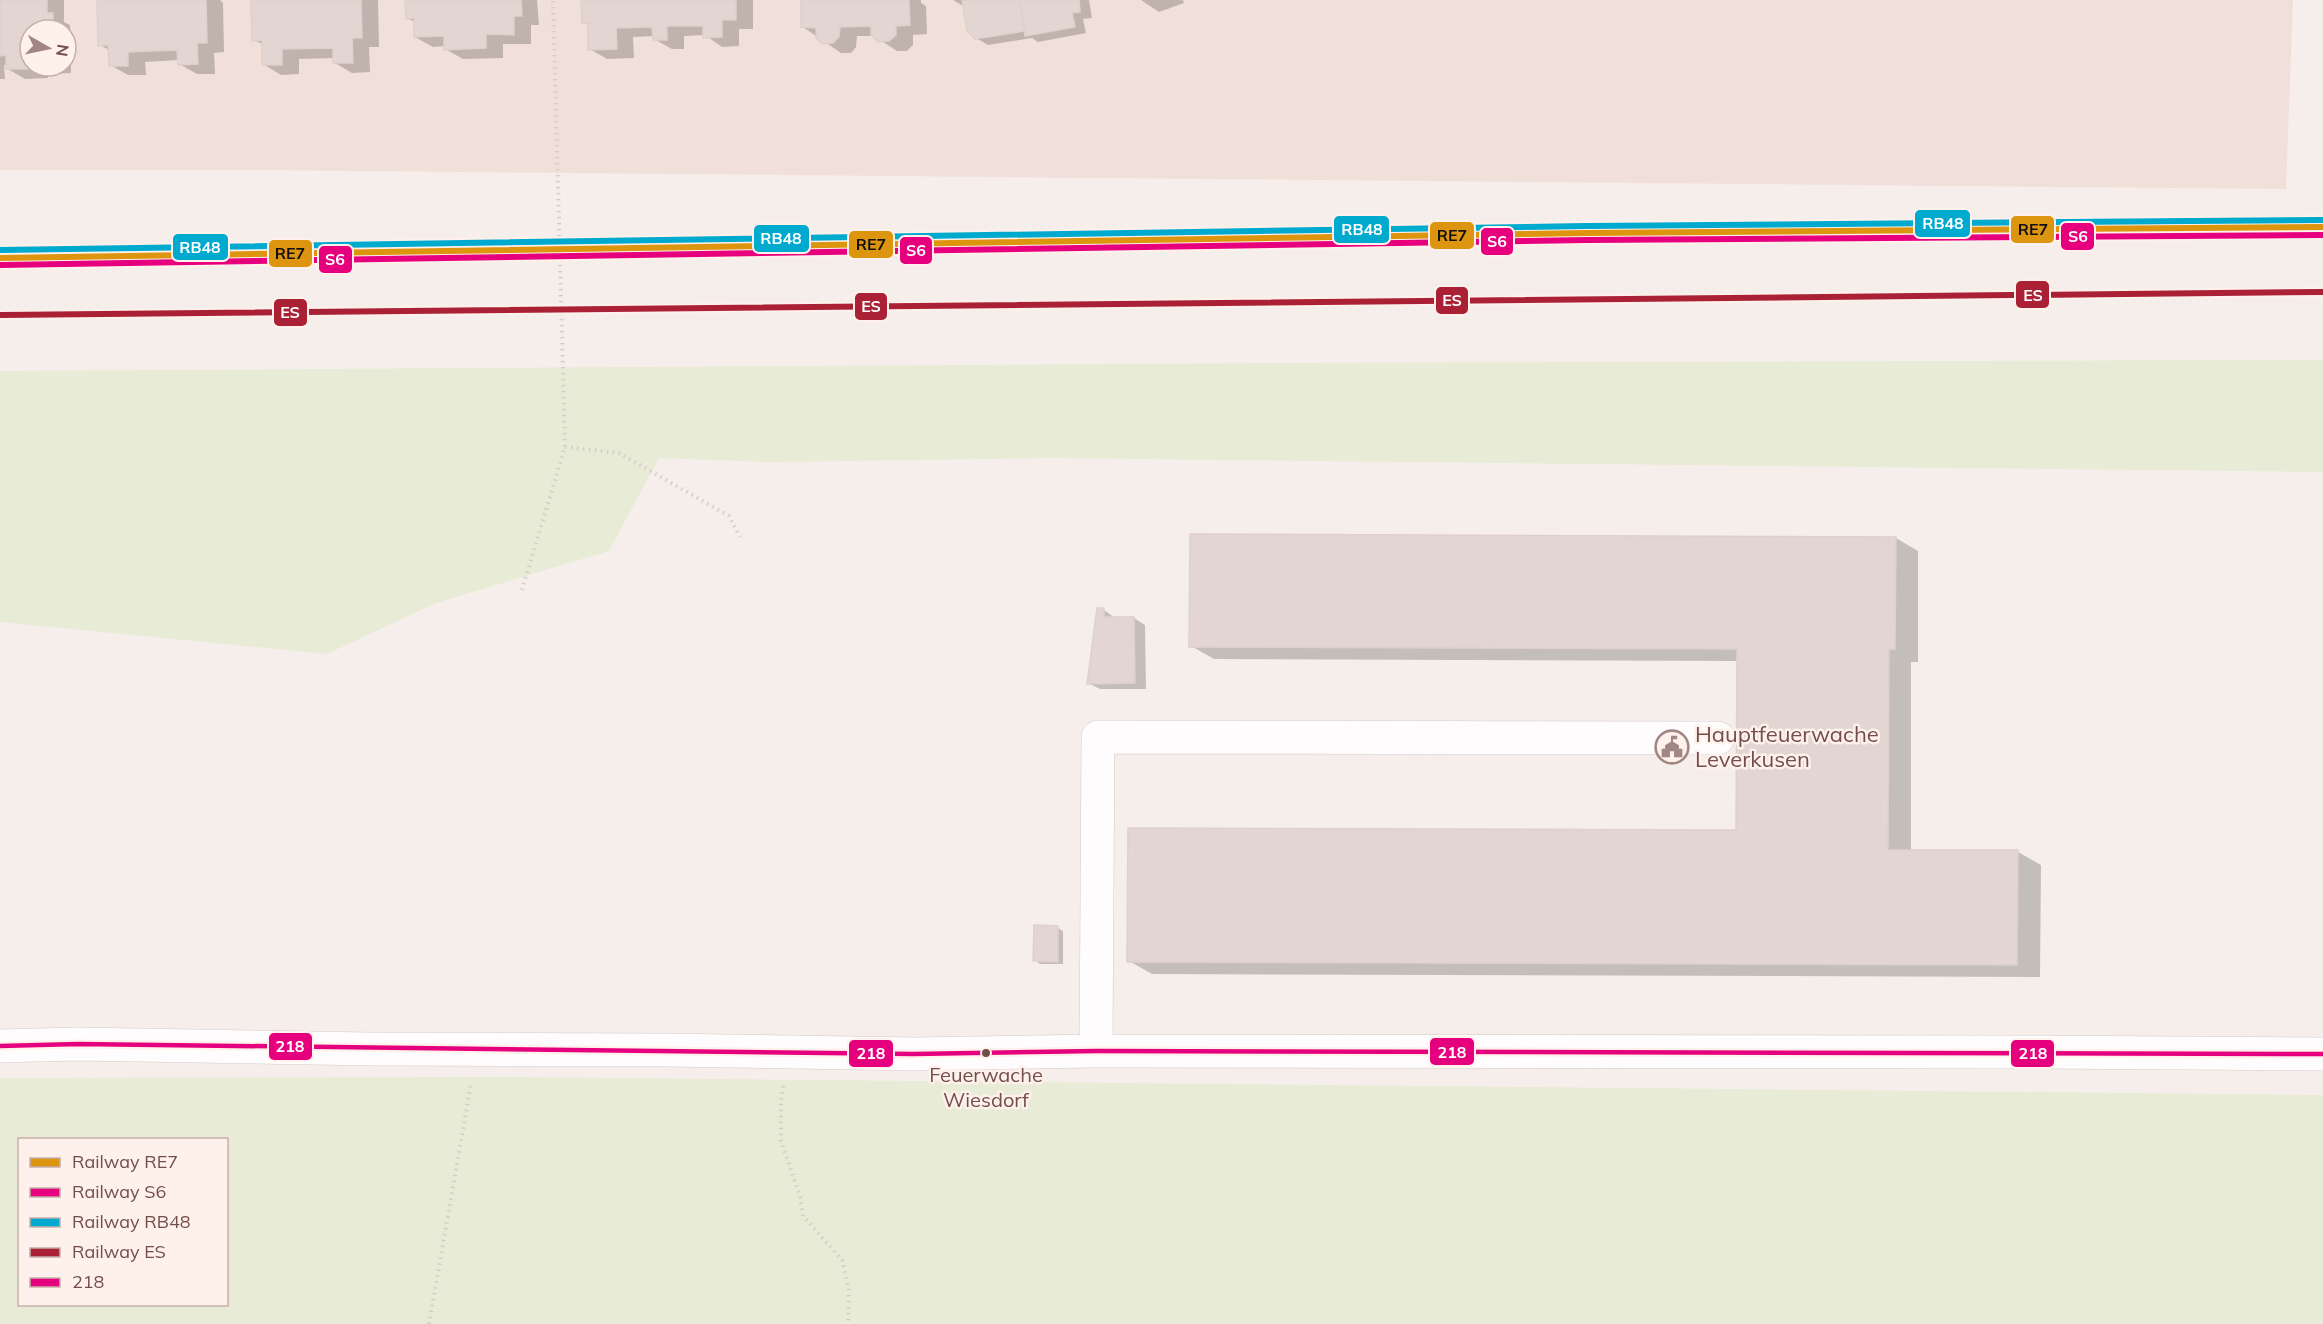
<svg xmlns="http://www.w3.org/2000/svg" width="2323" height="1324" font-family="Mulish,sans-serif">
<rect width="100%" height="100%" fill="#f6eeea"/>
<path fill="#f0e0d9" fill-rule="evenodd" d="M0,0H2293L2286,189L254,170H0ZM30,30H66V66H30Z"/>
<path fill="#e8ebd5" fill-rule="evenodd" d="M2323,360V472L1052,458L772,462L659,458L609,551L436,603L327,654L0,622V371L1281,363Z
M509,1077L2323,1095V1324H0V1078ZM20,1140H226V1304H20Z"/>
<path fill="#0003" fill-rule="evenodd" d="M0,0H64V22L70,25L71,73L48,74V78L25,79L8,69V65H4L5,79H0ZM30,30H66V66H30Z
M99,0H220L223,3L224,52L214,53L215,74H197L179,64V60L145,62L146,75H128L110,65L109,50L100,45Z
M253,0H378L379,47H369L370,72L352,73L335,63V58L299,59V74L281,75L263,64L264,45L254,40Z
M407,0H537L539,25H531V44H503V58L463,59L445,49V46L433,47L415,37V22L407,18Z
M583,0H753V29H739V46L722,47L705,35L684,36V49H672L654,39V36L633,37L634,58L607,59L590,49L589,26L584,22Z
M802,0H921V3L926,6L927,34L913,35V45L907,51H897L874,36H857L856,47L851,53H841L803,27Z
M953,0H1089L1092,18L1083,19L1086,33L1038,42L1032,38L988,45L976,38L965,7Z
M1141,0H1183L1184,3L1159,12Z
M1896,538L1918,551V662H1911V851L2018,852L2041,865L2040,977L1152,974L1129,961L1737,832L1738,661L1214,659L1191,646Z
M1104,610L1115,618H1134L1145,625L1146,689H1100L1088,683Z
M1058,928L1063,931V964H1040L1035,960Z"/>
<path fill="#e2d5d2" stroke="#dfd0cc" stroke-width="1.5" d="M0,0H47V13H53V30H30L31,69H6V55L0,56Z
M97,0H206L207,43H197L198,64L178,65L177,50L128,52V66H109L108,45L98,46Z
M251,0H361L362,38H352L353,63H333V48L282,49V65H262V40L252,41Z
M405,0H521L522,16H514V35L486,34V48L444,50V36L414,37V18L406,19Z
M581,0H736V20H722V37L703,38V26H667V40H653L652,27L616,28L617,49L588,50V23H582Z
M801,0H909L910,25L896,26V35L889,41L878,42L871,35V26L840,27L839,37L833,43L822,44L816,38V28L801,27Z
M962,0H1020L1025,31L975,39L967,31Z
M1020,0H1079L1080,12L1072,13L1075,27L1025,36Z
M1190,534L1896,537L1895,649H1889L1888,850H2018L2017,965L1127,962L1128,828L1736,830L1737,649L1189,647Z
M1097,608H1104V617H1134L1135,683L1087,684Z
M1034,925L1058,926V962L1033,961Z"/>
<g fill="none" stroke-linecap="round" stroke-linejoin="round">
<g stroke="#d4cac7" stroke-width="34">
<path id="minor" d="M0,1046L78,1044L370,1049L665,1050L914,1054L1096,1051L2034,1052L2323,1054
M1096,1051L1098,737L1718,738"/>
</g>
<path stroke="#d7cccb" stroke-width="4" stroke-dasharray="1.5 4.5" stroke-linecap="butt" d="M565,447L619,453L729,516L740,537
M522,590L565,447L553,0
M783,1086L781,1101V1141L800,1196L803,1216L842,1260L849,1290L848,1324
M429,1324L471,1084"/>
<use href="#minor" stroke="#fefcfc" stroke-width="33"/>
<g stroke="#fef1eb" stroke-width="9">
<path id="bus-1" d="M0,1046L78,1044L914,1054L1096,1051L2323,1054"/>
</g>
<use href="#bus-1" stroke="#e5007d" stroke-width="4.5"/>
<g stroke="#fef1eb" stroke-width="10">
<path id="rail-1" d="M0,258L1587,233L2323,227"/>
</g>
<g stroke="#fef1eb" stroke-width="10">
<path id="rail-2" d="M0,265L1587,240L2323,235"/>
</g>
<g stroke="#fef1eb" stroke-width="10">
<path id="rail-3" d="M0,250L1587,226L2323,220"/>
</g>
<g stroke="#fef1eb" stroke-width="10">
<path id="rail-4" d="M0,315L2323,292"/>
</g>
<use href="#rail-1" stroke="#dd940f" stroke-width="6"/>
<use href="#rail-2" stroke="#e6007e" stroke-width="6"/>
<use href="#rail-3" stroke="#00a9ce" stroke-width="6"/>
<use href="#rail-4" stroke="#aa2135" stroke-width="6"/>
</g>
<defs>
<g id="civic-ring" transform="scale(1.725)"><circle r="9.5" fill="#fef1eb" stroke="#a18683" stroke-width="1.5"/><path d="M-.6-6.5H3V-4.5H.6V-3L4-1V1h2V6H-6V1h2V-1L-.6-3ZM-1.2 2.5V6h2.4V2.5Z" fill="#a18683"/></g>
</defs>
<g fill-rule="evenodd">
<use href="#civic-ring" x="1672" y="747"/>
</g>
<circle fill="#734e4b" stroke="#fef1eb" stroke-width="2" cx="986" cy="1053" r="5"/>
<g text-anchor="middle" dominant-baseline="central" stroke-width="5" stroke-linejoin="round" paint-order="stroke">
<g font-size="20" fill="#734e4b" stroke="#fef1eb">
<text x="986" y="1074">Feuerwache<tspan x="986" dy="25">Wiesdorf</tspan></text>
</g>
<g font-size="22" fill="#734e4b" stroke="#fef1eb" text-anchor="start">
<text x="1695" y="734">Hauptfeuerwache<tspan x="1695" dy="25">Leverkusen</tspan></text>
</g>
</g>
<g stroke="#fef1eb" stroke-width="2">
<rect x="1914" y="209" width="57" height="29" rx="6" fill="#00a9ce"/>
<rect x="2010" y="215" width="45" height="29" rx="6" fill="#dd940f"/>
<rect x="1333" y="215" width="57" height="29" rx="6" fill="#00a9ce"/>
<rect x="1429" y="221" width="46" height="29" rx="6" fill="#dd940f"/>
<rect x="2060" y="222" width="35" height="29" rx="6" fill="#e6007e"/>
<rect x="753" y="224" width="57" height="29" rx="6" fill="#00a9ce"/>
<rect x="1480" y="227" width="34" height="29" rx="6" fill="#e6007e"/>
<rect x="848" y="230" width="46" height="29" rx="6" fill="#dd940f"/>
<rect x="172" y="233" width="57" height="28" rx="6" fill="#00a9ce"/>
<rect x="899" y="236" width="34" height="29" rx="6" fill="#e6007e"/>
<rect x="268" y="239" width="45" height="29" rx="6" fill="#dd940f"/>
<rect x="318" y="245" width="35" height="29" rx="6" fill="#e6007e"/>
<rect x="2015" y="280" width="35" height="29" rx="6" fill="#aa2135"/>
<rect x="1435" y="286" width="34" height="29" rx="6" fill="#aa2135"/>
<rect x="854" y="292" width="34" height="29" rx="6" fill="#aa2135"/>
<rect x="273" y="298" width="35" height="29" rx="6" fill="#aa2135"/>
<rect x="268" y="1032" width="45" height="29" rx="6" fill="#e5007d"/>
<rect x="1429" y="1037" width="46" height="29" rx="6" fill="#e5007d"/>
<rect x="2010" y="1039" width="45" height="29" rx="6" fill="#e5007d"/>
<rect x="848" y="1039" width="46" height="29" rx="6" fill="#e5007d"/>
</g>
<g font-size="16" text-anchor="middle" font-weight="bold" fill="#fff">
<text x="1943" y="229">RB48</text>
<text x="1362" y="235">RB48</text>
<text x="2078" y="242">S6</text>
<text x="781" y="244">RB48</text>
<text x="1497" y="247">S6</text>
<text x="200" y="253">RB48</text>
<text x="916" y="256">S6</text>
<text x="335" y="265">S6</text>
<text x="2033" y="301">ES</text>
<text x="1452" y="306">ES</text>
<text x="871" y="312">ES</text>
<text x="290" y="318">ES</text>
<text x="290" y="1052">218</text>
<text x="1452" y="1058">218</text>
<text x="2033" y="1059">218</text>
<text x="871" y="1059">218</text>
</g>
<g font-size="16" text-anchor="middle" font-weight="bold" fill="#111">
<text x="2033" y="235">RE7</text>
<text x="1452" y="241">RE7</text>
<text x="871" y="250">RE7</text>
<text x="290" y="259">RE7</text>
</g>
<rect x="18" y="1138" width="210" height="168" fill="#fef1eb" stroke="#c6b0ab" stroke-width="1.5"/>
<rect x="30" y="1158" width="30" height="9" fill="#dd940f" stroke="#c6b0ab" stroke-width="1.5"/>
<text x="72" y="1168" font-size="18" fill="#734e4b">Railway RE7</text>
<rect x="30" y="1188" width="30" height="9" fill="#e6007e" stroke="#c6b0ab" stroke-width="1.5"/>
<text x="72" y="1198" font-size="18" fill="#734e4b">Railway S6</text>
<rect x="30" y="1218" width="30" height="9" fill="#00a9ce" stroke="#c6b0ab" stroke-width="1.5"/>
<text x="72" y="1228" font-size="18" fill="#734e4b">Railway RB48</text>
<rect x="30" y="1248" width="30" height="9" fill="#aa2135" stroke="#c6b0ab" stroke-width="1.5"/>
<text x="72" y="1258" font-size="18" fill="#734e4b">Railway ES</text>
<rect x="30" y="1278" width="30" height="9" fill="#e5007d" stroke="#c6b0ab" stroke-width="1.5"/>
<text x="72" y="1288" font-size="18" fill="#734e4b">218</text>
<g transform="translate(48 48) rotate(99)"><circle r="28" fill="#fef1eb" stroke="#c6b0ab" stroke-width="1.5"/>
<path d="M0-4.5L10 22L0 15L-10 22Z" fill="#a18683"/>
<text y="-9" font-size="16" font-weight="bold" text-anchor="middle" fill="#734e4b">N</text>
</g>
</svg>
